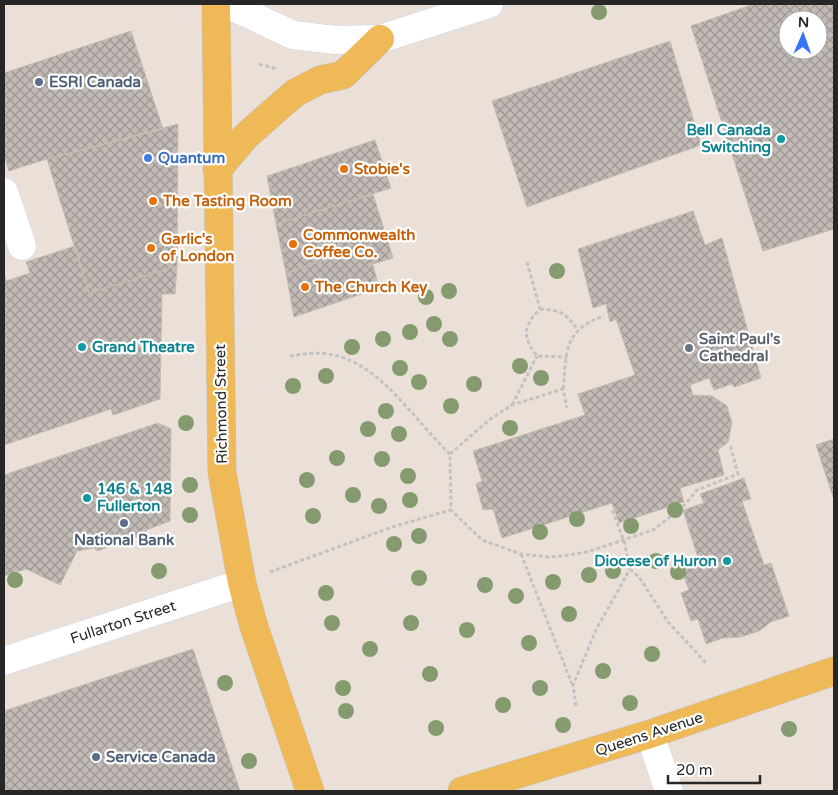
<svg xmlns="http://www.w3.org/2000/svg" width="838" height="795" font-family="'Varela Round',sans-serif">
<defs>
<pattern id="building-cross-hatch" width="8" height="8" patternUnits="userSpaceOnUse" patternTransform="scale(1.25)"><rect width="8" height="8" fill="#c2bab5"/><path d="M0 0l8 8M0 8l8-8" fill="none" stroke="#9e9793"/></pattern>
</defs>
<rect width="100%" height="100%" fill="#eae0d8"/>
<path fill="url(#building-cross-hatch)" stroke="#c5bcb2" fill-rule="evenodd" d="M754,4H834V229L763,251L691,26ZM788,20H818V50H788Z
M131,31L163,129L47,159L9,171L4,155V73Z
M670,41L701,145L527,207L492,101Z
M178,124L177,266L89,293L47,159Z
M375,140L391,188L276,224L267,176Z
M373,194L393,258L373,264L368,245L286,273L276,224Z
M693,211L705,245L722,238L761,378L734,387L732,384L714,390L709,378L690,385L693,395L712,396L727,406L732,423L728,442L718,450L724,475L680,488L684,502L619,523L612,503L502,538L493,509L483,510L476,484L482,481L473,451L585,415L578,394L635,375L616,319L610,322L606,304L593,308L578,249Z
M368,245L379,288L294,317L286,273Z
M75,246L89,293L177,266L175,294H162L160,399L113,415L111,409L4,445V276H5L6,281L30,273L26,262Z
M158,423L171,429L170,521L146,530V534L97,551L94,548L77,551L60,585L26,569L4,576V475Z
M834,439V500L816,445Z
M744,478L751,499L742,501L764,565L771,563L789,616L771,622L759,631L750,634L740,637L723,638L706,644L698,619L691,621L681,593L689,590L679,564L698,558L683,510L704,503L700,494Z
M193,649L240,791H4V711Z"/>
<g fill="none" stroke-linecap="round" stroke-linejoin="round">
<g stroke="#ced4e1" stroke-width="29">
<path id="minor" d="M227,4L293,35L335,40L380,39L489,4
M4,192L22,246
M4,661L242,583
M650,734L669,791"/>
</g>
<g stroke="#c3c3c3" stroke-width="29">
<path id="major" d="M216,4L222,472L242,583L254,627L310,791
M217,170L246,136L281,105L295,93L320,80L343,75L380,39
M462,791L650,734L834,671"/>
</g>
<path stroke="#c3c3c3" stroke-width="3" stroke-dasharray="4 2.5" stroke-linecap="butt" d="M259,64L277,69
M527,262L540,309C523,326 522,337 537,356L567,357
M540,309C560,310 566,313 577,329
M290,356C302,354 315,352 328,354C380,361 414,421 450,454L451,510L482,540L521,554L547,557L563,556L587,552L653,530L682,508L697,490L738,474L730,444
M563,389C567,352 563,330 604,316
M512,405L537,356
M450,454L489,420L512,405L563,389L567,408
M521,554L572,684
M630,569L639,577L668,622L707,664
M270,572L392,527L451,510
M576,706L573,685L596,630L630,569L624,541L612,510"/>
<use href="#minor" stroke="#fff" stroke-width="28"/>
<use href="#major" stroke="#efb958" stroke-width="28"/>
</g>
<g fill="#859b6f">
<circle cx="599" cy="12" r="8"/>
<circle cx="557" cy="271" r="8"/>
<circle cx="449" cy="291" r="8"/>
<circle cx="426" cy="297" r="8"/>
<circle cx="434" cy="324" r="8"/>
<circle cx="410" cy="332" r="8"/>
<circle cx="383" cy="339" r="8"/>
<circle cx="450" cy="339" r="8"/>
<circle cx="352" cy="347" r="8"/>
<circle cx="520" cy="366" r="8"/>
<circle cx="400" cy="368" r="8"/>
<circle cx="326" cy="376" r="8"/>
<circle cx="541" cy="378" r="8"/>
<circle cx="419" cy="382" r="8"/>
<circle cx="474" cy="384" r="8"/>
<circle cx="293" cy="386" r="8"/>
<circle cx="451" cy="406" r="8"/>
<circle cx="386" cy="411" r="8"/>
<circle cx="186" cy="423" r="8"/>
<circle cx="510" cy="428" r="8"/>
<circle cx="368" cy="429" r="8"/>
<circle cx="399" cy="434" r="8"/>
<circle cx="337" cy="458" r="8"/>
<circle cx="382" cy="459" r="8"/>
<circle cx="408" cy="476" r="8"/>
<circle cx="307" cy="480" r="8"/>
<circle cx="190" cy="485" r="8"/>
<circle cx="353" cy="495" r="8"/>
<circle cx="410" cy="500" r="8"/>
<circle cx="379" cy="506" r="8"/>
<circle cx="675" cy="510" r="8"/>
<circle cx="190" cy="515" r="8"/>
<circle cx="313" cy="516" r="8"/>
<circle cx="577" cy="519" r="8"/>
<circle cx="631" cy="526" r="8"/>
<circle cx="540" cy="532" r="8"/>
<circle cx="419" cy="536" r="8"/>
<circle cx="394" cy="544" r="8"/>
<circle cx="656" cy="561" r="8"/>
<circle cx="159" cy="571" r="8"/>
<circle cx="613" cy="571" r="8"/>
<circle cx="678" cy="572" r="8"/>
<circle cx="589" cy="575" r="8"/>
<circle cx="419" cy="578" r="8"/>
<circle cx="15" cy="580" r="8"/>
<circle cx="553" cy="582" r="8"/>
<circle cx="485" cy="585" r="8"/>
<circle cx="326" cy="593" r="8"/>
<circle cx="516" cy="596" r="8"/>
<circle cx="569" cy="614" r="8"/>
<circle cx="332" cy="623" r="8"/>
<circle cx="411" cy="623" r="8"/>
<circle cx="467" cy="630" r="8"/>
<circle cx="529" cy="643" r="8"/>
<circle cx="370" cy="649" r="8"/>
<circle cx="652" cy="654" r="8"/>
<circle cx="603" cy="671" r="8"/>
<circle cx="430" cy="674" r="8"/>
<circle cx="225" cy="683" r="8"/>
<circle cx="343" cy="688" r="8"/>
<circle cx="540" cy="688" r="8"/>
<circle cx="630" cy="703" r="8"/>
<circle cx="503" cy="705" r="8"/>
<circle cx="346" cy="711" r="8"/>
<circle cx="563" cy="725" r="8"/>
<circle cx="436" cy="728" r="8"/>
<circle cx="789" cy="729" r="8"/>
<circle cx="249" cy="761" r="8"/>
</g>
<g fill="#5c6f8a" stroke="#fff" stroke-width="2">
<circle cx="39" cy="82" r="5"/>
<circle cx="124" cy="523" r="5"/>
<circle cx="96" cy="757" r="5"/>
</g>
<g fill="#0f9aa8" stroke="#fff" stroke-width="2">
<circle cx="781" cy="139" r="5"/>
<circle cx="82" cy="347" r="5"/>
<circle cx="87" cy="498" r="5"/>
<circle cx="727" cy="561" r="5"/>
</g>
<circle fill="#3f7fe0" stroke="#fff" stroke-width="2" cx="148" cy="158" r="5"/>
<g fill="#e8710a" stroke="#fff" stroke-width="2">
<circle cx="344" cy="169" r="5"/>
<circle cx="153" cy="201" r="5"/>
<circle cx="293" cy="244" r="5"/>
<circle cx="151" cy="248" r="5"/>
<circle cx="305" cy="287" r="5"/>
</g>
<circle fill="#6b7280" stroke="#fff" stroke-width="2" cx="689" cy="348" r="5"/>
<g text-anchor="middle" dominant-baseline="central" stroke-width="4.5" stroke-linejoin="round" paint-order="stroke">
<g font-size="15" font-weight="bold" fill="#4e5e75" stroke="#fff" text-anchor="start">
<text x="49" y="82">ESRI Canada</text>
<text x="124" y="540" text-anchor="middle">National Bank</text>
<text x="106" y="757">Service Canada</text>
</g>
<g font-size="15" font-weight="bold" fill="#0d838f" stroke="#fff" text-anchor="end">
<text x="771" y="130">Bell Canada<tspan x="771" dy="17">Switching</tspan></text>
<text x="92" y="347" text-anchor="start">Grand Theatre</text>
<text x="97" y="489" text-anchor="start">146 &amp; 148<tspan x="97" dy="17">Fullerton</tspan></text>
<text x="717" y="561">Diocese of Huron</text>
</g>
<g font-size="15" font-weight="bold" fill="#366cbe" stroke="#fff" text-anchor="start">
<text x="158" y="158">Quantum</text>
</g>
<g font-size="15" font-weight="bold" fill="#c56008" stroke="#fff" text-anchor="start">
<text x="354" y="169">Stobie's</text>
<text x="163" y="201">The Tasting Room</text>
<text x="303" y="235">Commonwealth<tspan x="303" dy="17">Coffee Co.</tspan></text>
<text x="161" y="239">Garlic's<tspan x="161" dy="17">of London</tspan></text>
<text x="315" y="287">The Church Key</text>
</g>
<g font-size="15" font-weight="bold" fill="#5b616d" stroke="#fff" text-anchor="start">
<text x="699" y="339">Saint Paul's<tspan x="699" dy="17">Cathedral</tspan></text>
</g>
<g font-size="15" fill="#272727" stroke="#fff">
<text transform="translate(221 404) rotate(-91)">Richmond Street</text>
<text transform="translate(123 622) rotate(-18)">Fullarton Street</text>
<text transform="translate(649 734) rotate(-18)">Queens Avenue</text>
</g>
</g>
<rect width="838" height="795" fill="none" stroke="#272727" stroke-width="10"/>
<g transform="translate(803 35) rotate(2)"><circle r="24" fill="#ffffff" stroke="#a9a9a9"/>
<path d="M0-4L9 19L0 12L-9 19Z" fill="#3774f8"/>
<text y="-8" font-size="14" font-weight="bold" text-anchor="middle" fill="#272727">N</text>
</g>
<path d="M668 775v8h92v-8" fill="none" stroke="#272727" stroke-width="2.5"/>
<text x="676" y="775" font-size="15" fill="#272727" stroke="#ffffff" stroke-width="4" paint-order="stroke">20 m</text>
</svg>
